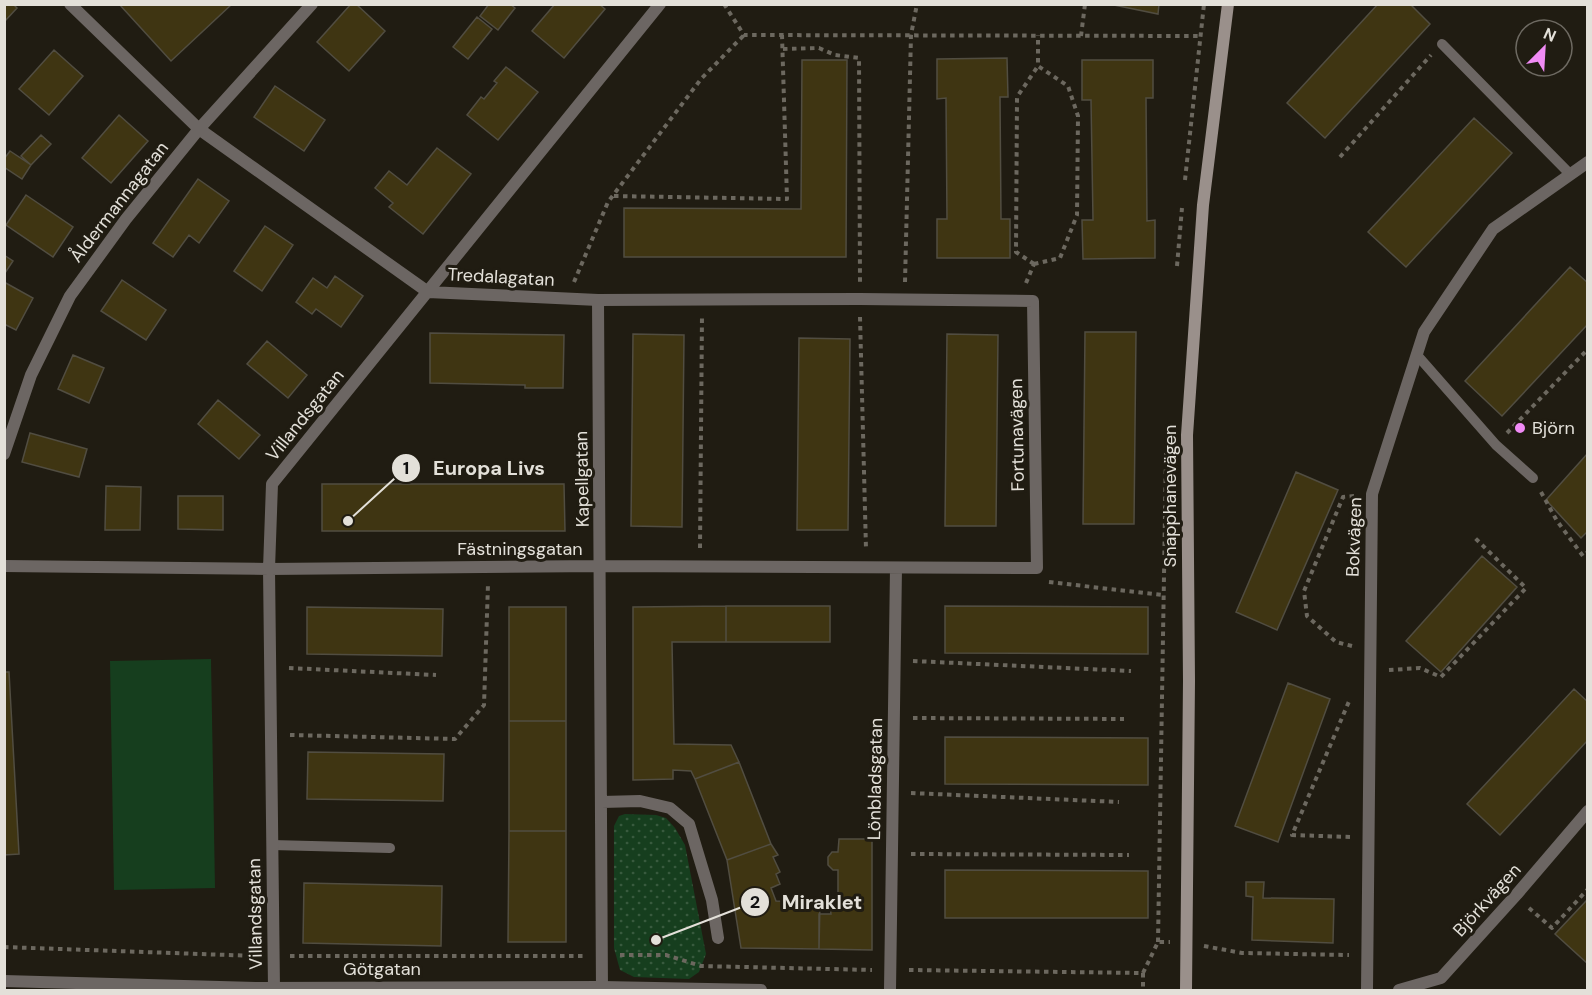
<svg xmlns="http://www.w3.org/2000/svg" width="1592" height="995" font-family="'DM Sans',sans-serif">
<defs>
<pattern id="grass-dots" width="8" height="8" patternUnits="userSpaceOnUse" patternTransform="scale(1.5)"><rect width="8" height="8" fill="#163e1e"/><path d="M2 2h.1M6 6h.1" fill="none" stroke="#385a3e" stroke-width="1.8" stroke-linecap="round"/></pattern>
</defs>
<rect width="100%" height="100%" fill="#201c12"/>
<path fill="url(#grass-dots)" d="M625,814L656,815L666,818L675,828L685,845L706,954L699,972L689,979L634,977L620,970L614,948V826L619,816Z"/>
<path fill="#163e1e" d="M211,659L215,888L114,890L110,661Z"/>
<path fill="#3f3512" stroke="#514d41" stroke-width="1.5" d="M4,4H13L17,8L4,22Z
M119,4H232L171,61Z
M351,4H356L385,31L349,71L317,42Z
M489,4H510L515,8L498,30L480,16Z
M555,4H599L605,9L564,58L532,31Z
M1109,4H1159L1158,14Z
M1378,4H1410L1430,24L1325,138L1287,103Z
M477,17L492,29L468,59L453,47Z
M54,50L83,76L49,115L19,89Z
M1007,58L1008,97H1000L1001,219H1010V258H937V219H947L946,98L937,99V59Z
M802,60H847L846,257H624V208L801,209Z
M1082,60H1153V98H1146L1147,221L1155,220V258L1083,259L1082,220H1093L1091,100H1082Z
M506,67L538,92L498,140L467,115L481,97L484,99L497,83L494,81Z
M275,86L325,120L304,151L254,117Z
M119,115L148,141L111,183L82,158Z
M1474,118L1512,153L1406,267L1368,232Z
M41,135L51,144L31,165L21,156Z
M437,148L471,174L423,234L389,207L393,203L375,188L389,171L407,185Z
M10,151L31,165L22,179L4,167V159Z
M198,179L229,201L199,243L189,235L173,257L153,243Z
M26,195L73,227L53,257L6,225Z
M265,226L293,245L262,291L234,271Z
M4,255L13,261L5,273H4Z
M1570,267L1588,283V324L1502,416L1465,381Z
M335,276L363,296L341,327L316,309L312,314L296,302L313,278L327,288Z
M122,280L166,310L146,340L101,311Z
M4,282L33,298L16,330L4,324Z
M1085,332H1136L1134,524H1083Z
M430,333L564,335L563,388H525V385L430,383Z
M633,334L684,335L682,527L631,526Z
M947,334L998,335L996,526H945Z
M799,338L850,339L848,530H797Z
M267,341L307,375L288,398L247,364Z
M73,355L104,368L89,403L58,389Z
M218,400L260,435L239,459L198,424Z
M30,433L87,449L79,477L22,462Z
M1588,453V531L1581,538L1546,500Z
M1296,472L1338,490L1277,630L1236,612Z
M322,484H564L565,531H322Z
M106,486L141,487L140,530H105Z
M178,496H223V530L178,529Z
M1482,556L1517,587L1441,672L1406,641Z
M726,606H830V642H726Z
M726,606V642H672L674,744L731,745L739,762L695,779L691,771L673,770V779L633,780V607Z
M945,606L1148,607V654L945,653Z
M307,607L443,609L442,656L307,654Z
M509,607H566V721H509Z
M4,672H9L19,854L4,855Z
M1288,683L1330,699L1278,842L1235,826Z
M1574,689L1588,702V740L1500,835L1467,804Z
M509,721H566V831H509Z
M945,737L1148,738V785L945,784Z
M308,752L444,754L443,801L307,799Z
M739,762L771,844L727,860L695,779Z
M509,831H566V942H508Z
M839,839H872V950L819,949V914H831L830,906L833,903H838V870H833L828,865V857L832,852H838Z
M771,844L778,855L773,857L780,872L776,874L780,884L771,888L776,901L820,902L819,949L741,948L727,860Z
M945,870L1148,871V918H945Z
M1246,882H1264L1263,898L1334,899L1333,943L1252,940L1253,897L1246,896Z
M304,883L442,886L441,946L303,943Z
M1588,899V964L1555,934Z"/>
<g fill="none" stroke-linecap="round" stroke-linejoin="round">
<path stroke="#6c685f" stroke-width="4" stroke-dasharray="4.5 4.5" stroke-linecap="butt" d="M724,4L744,35L1201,36
M1081,36L1085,4
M783,49L819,48L835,55L859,58L860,282
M1340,157L1431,55
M1185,180L1204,4
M614,196L787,199L782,35
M1034,264L1060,258L1077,215L1078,116L1068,86L1038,66V35
M1034,264L1016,252L1017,97L1038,66
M1177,266L1182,208
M574,282L608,202L701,79L744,35
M905,282L911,35L917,4
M1026,283L1034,264
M860,317L866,549
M1507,433L1588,349
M1541,492L1557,521L1583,556L1588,552
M700,548L702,316
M1049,582L1162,595
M1352,646L1336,642L1307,616L1304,591L1343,497L1355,496
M913,661L1131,671
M289,668L436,675
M1389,670L1420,668L1441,677L1526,588L1474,537
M913,718L1124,719
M290,735L455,739L484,705L488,584
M911,793L1119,802
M1350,837L1292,835L1350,699
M911,854L1129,855
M1529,908L1552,928L1588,889
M1158,942L1166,453
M1204,946L1242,953L1349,955
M4,947L256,956
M620,955H666L701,966L872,970
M290,956H586
M909,970L1143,973L1158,942H1170
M1143,973V990"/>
<path stroke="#6c6663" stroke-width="10" d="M1442,44L1570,174
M1417,355L1496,445L1533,478
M272,845L390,848"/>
<path stroke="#6c6663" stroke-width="12" d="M598,300L602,990
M4,454L31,375L70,296L126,219L199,129L312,4
M4,566L269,569L601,566L1037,568L1033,301L860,299L598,300L428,292L199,129L70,4
M602,802L640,801L670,808L689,824L712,900L718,938
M274,988L269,569L272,484L660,4
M890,990L896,568
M1367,990L1372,494L1424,332L1493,229L1588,162
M1399,990L1441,978L1517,894L1588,811"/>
<path stroke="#6c6663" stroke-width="12" d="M4,981L258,988L602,987L761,990"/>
<path stroke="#9a908b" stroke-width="12" d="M1186,990L1189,681L1187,435L1203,205L1228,4"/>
</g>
<circle fill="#f08bf5" stroke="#201c12" stroke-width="2" cx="1520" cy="428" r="6"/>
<g text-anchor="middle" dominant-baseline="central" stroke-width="6" stroke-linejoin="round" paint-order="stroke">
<g font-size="18" fill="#e3e0d9" stroke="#201c12">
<text transform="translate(119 202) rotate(-52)">Åldermannagatan</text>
<text transform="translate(501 277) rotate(3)">Tredalagatan</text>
<text transform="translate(305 415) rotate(-51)">Villandsgatan</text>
<text transform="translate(1017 435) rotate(-91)">Fortunavägen</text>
<text transform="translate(582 479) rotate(-91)">Kapellgatan</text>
<text transform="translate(1170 496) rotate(-90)">Snapphanevägen</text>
<text transform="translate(1354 537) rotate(-88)">Bokvägen</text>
<text x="520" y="549">Fästningsgatan</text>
<text transform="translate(875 779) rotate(-89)">Lönbladsgatan</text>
<text transform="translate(1487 900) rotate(-48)">Björkvägen</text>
<text transform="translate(255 914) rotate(-91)">Villandsgatan</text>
<text x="382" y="969">Götgatan</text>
</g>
<g font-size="18" fill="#e3e0d9" stroke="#201c12" text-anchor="start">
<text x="1532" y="428">Björn</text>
</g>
</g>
<path fill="none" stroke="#e3e0d9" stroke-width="2" d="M348 521L406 468M656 940L755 902"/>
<g fill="#e3e0d9" stroke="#201c12" stroke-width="2">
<circle cx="348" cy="521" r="6"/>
<circle cx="656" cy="940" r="6"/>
<circle cx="406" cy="468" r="15"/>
<circle cx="755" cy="902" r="15"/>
</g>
<g font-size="18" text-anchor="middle" font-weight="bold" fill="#111">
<text x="406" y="474">1</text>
<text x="755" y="908">2</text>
</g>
<g font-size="20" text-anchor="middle" font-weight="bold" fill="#e3e0d9" stroke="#201c12" stroke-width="6" stroke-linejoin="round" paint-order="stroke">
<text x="489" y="475">Europa Livs</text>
<text x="822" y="909">Miraklet</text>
</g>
<rect width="1592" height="995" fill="none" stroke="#e3e0d9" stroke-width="12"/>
<g transform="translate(1544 48) rotate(24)"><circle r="28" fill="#201c12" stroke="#6e6a62" stroke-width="1.5"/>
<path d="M0-4.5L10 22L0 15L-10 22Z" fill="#f08bf5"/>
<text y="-9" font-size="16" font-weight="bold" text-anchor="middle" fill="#e3e0d9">N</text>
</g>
</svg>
